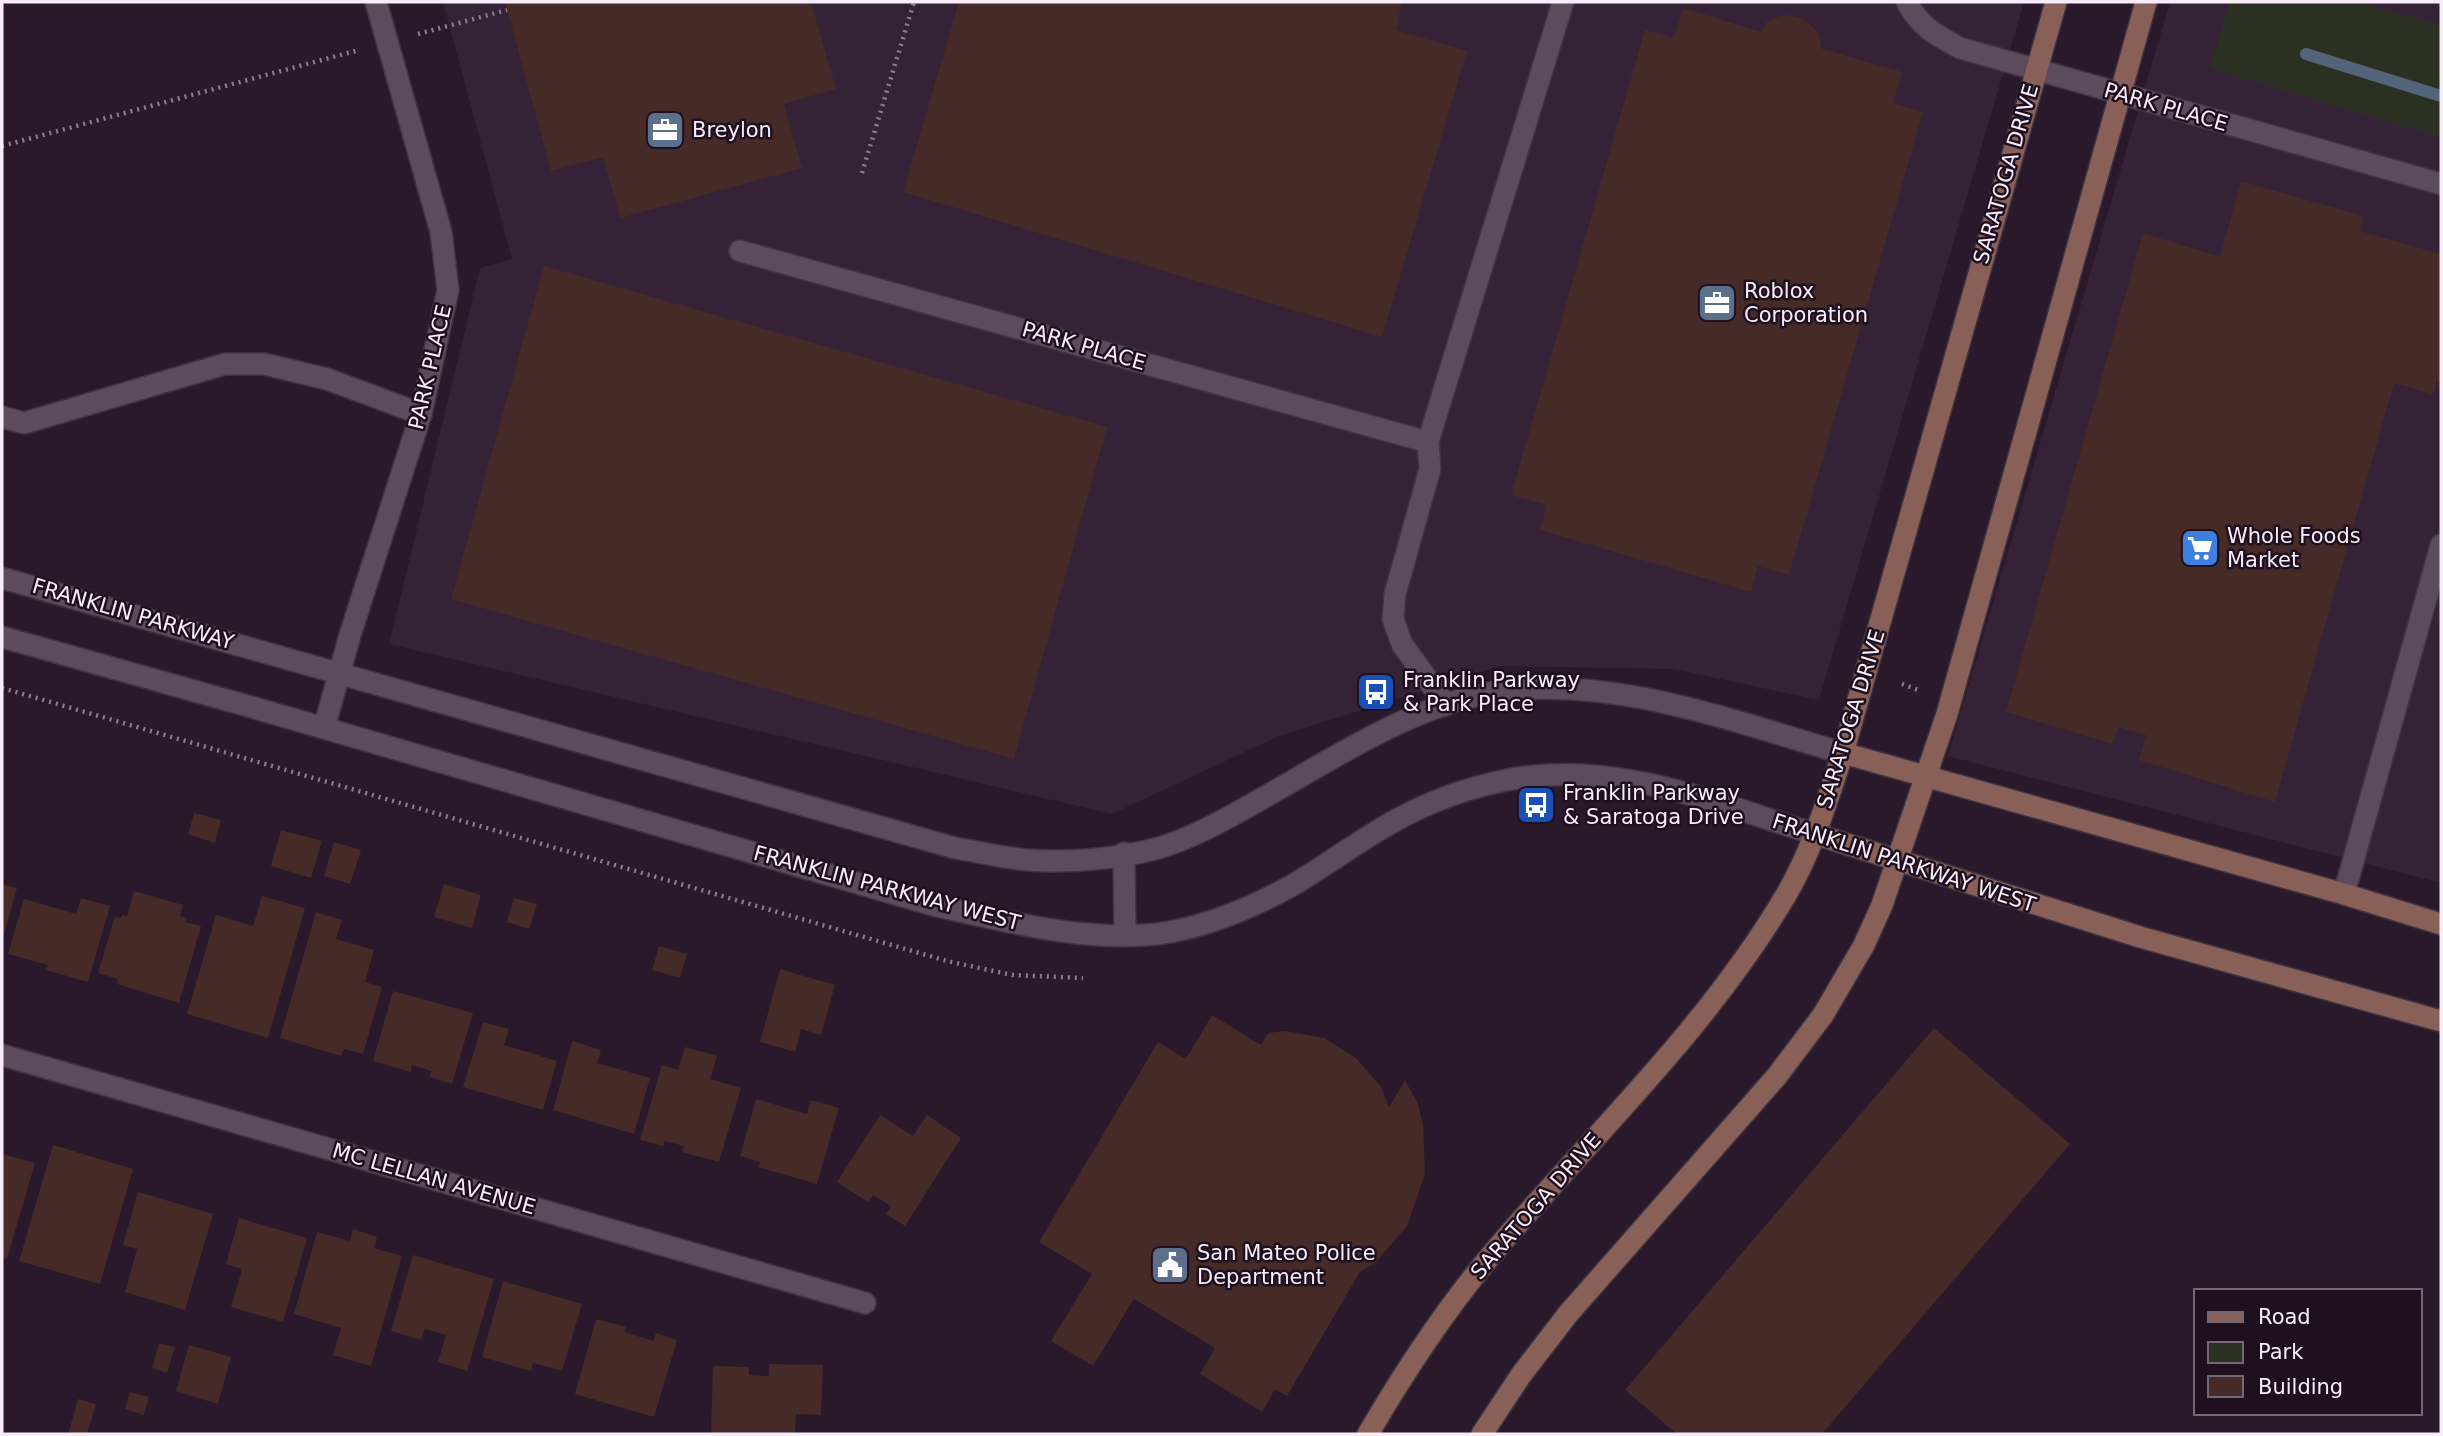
<svg xmlns="http://www.w3.org/2000/svg" width="2443" height="1436" font-family="'DejaVu Sans',sans-serif">
<rect width="100%" height="100%" fill="#29192a"/>
<path fill="#352237" d="M443,2H2024L1819,700L1674,669L1501,666L1279,736L1112,814L389,644L480,268L512,259Z
M2170,2H2441V883L1948,756Z"/>
<path fill="#2b3122" d="M2230,2H2357L2441,25V137L2210,68Z"/>
<g fill="none" stroke-linecap="round" stroke-linejoin="round">
<path stroke="#53647a" stroke-width="12" d="M2306,54L2441,96"/>
</g>
<path fill="#452a27" d="M505,2H811L836,89L784,104L802,168L620,218L603,157L551,171Z
M959,2H1402L1396,30L1467,51L1382,337L903,192Z
M1683,8L1761,32L1767,22L1777,17L1787,15L1802,18L1818,32L1821,43L1820,48L1902,72L1893,103L1923,112L1789,575L1758,566L1751,592L1540,530L1547,505L1511,495L1645,30L1674,38Z
M2241,181L2363,216L2360,231L2441,254V384L2436,382L2433,394L2394,383L2275,802L2139,760L2146,735L2118,727L2113,744L2006,712L2143,233L2220,257Z
M544,266L1107,427L1014,759L451,599Z
M194,813L221,820L215,843L188,834Z
M281,830L322,841L311,878L271,866Z
M334,842L361,850L350,884L324,876Z
M2,884L17,888L3,938H2Z
M444,884L481,895L472,928L434,917Z
M134,891L183,905L180,916L187,918L185,922L201,926L179,1003L117,984L118,979L98,973L115,916L121,918L122,915L127,916Z
M262,896L305,908L268,1038L187,1014L216,915L253,926Z
M81,898L110,906L88,982L46,970L48,965L8,954L24,899L76,914Z
M514,898L537,904L529,929L507,922Z
M316,912L342,920L336,939L374,950L365,982L382,987L363,1054L344,1049L341,1056L280,1038Z
M659,946L687,954L680,978L652,970Z
M780,969L835,985L821,1035L801,1029L795,1052L760,1042Z
M393,991L473,1013L452,1084L430,1077L431,1071L412,1065L411,1072L373,1061Z
M1212,1015L1261,1045L1268,1033L1286,1031L1324,1038L1356,1058L1381,1087L1389,1107L1405,1080L1418,1104L1423,1124L1425,1174L1407,1226L1375,1263L1360,1272L1287,1396L1275,1389L1262,1412L1200,1374L1215,1348L1134,1299L1093,1366L1051,1341L1092,1274L1039,1242L1158,1042L1186,1059Z
M483,1022L509,1029L504,1045L557,1061L543,1110L463,1087Z
M1934,1028L2070,1144L1822,1434H1677L1625,1390Z
M572,1041L601,1050L597,1063L650,1078L634,1134L553,1110Z
M685,1047L717,1056L710,1079L741,1088L719,1162L682,1152L684,1146L665,1141L663,1146L640,1140L662,1065L678,1070Z
M756,1099L807,1114L811,1100L839,1108L817,1184L758,1167L760,1162L740,1156Z
M880,1115L913,1136L927,1115L961,1138L905,1226L886,1214L891,1206L873,1195L868,1202L837,1182Z
M53,1145L133,1169L100,1284L19,1261Z
M2,1154L35,1163L7,1259L2,1258Z
M138,1192L213,1214L185,1310L125,1292L137,1249L123,1245Z
M239,1218L307,1238L283,1322L231,1307L242,1269L226,1264Z
M353,1229L377,1237L374,1248L402,1256L371,1366L333,1355L341,1328L294,1314L317,1232L350,1241Z
M413,1255L494,1279L467,1371L438,1362L446,1335L425,1329L421,1340L391,1331Z
M503,1281L582,1304L562,1371L533,1363L531,1371L482,1357Z
M596,1319L626,1327L624,1332L653,1341L656,1333L677,1340L654,1417L575,1394Z
M159,1343L175,1347L167,1373L152,1368Z
M189,1345L231,1357L218,1404L176,1391Z
M769,1364L823,1365L821,1415L796,1414L795,1434H711L713,1366L749,1367V1375L769,1376Z
M130,1392L149,1397L144,1415L125,1409Z
M78,1399L96,1404L87,1434H68Z"/>
<g fill="none" stroke-linecap="round" stroke-linejoin="round">
<g stroke="#3f3340" stroke-width="24">
<path id="lane" d="M2,417L24,423L225,364H264L327,379L421,414
M1124,853L1125,935
M2344,894L2441,545"/>
</g>
<g stroke="#3f3340" stroke-width="24">
<path id="street" d="M1907,2C1919,26 1937,36 1960,48L2441,184
M740,251L1428,442
M2,578L955,848C979,852 1004,858 1028,860C1069,863 1116,859 1155,849C1189,840 1226,819 1256,802C1333,759 1412,704 1501,691C1614,676 1735,722 1843,753
M2,637L248,706L933,905C1006,921 1082,942 1157,934C1202,928 1251,908 1291,886C1327,865 1361,839 1398,819C1433,800 1474,786 1512,779C1616,760 1718,804 1815,834
M1446,705L1402,644L1393,619L1395,594L1430,469L1428,442L1563,2
M324,728L350,635L421,414L448,290L441,232L376,2
M2,1055L865,1303"/>
</g>
<g stroke="#3f3340" stroke-width="24">
<path id="secondary" d="M1843,753L2344,894L2441,924
M1815,834L2140,937L2441,1021
M1368,1434C1406,1369 1449,1304 1498,1247C1596,1132 1708,1027 1786,895C1812,851 1827,801 1843,753L2056,2
M1482,1434L1521,1375L1568,1314L1777,1076L1823,1015L1864,945L1882,905L1947,714L2146,2"/>
</g>
<path stroke="#8d808e" stroke-width="4.5" stroke-dasharray="2 5" stroke-linecap="butt" d="M418,34L507,10
M2,146L359,50
M862,173L914,2
M1902,684L1921,691
M2,688L947,961L1012,975L1083,978"/>
<use href="#lane" stroke="#5c4a5d" stroke-width="21"/>
<use href="#street" stroke="#5c4a5d" stroke-width="21"/>
<use href="#secondary" stroke="#886058" stroke-width="21"/>
</g>
<defs>
<g id="office-square" transform="scale(2.0125)"><rect x="-9" y="-9" width="18" height="18" rx="4" fill="#5c6f8a" stroke="#1f1020"/><path d="M-6-3h4V-5.5h4V-3h4V5H-6ZM-1-4.5V-3h2v-1.5ZM-6 0V1H6V0Z" fill="#fff"/></g>
<g id="supermarket-square" transform="scale(2.0125)"><rect x="-9" y="-9" width="18" height="18" rx="4" fill="#3f7fe0" stroke="#1f1020"/><path d="M-6-5.5h2.5l.6 2H6L4.5 2H-2.5L-4.4-4H-6ZM-1.5 3.2a1.3 1.3 0 1 0 .1 0ZM3 3.2a1.3 1.3 0 1 0 .1 0Z" fill="#fff"/></g>
<g id="bus-square" transform="scale(2.0125)"><rect x="-9" y="-9" width="18" height="18" rx="4" fill="#1a4fb4" stroke="#1f1020"/><path d="M-5-6H5V4H4V6H2V4H-2V6H-4V4H-5ZM-3.5-4V0h7V-4ZM-3.5 1.2v1.5H-2V1.2ZM2 1.2v1.5H3.5V1.2Z" fill="#fff"/></g>
<g id="civic-square" transform="scale(2.0125)"><rect x="-9" y="-9" width="18" height="18" rx="4" fill="#5c6f8a" stroke="#1f1020"/><path d="M-.6-6.5H3V-4.5H.6V-3L4-1V1h2V6H-6V1h2V-1L-.6-3ZM-1.2 2.5V6h2.4V2.5Z" fill="#fff"/></g>
</defs>
<g fill-rule="evenodd">
<use href="#office-square" x="665" y="130"/>
<use href="#office-square" x="1717" y="303"/>
<use href="#supermarket-square" x="2200" y="548"/>
<use href="#bus-square" x="1376" y="692"/>
<use href="#bus-square" x="1536" y="805"/>
<use href="#civic-square" x="1170" y="1265"/>
</g>
<g text-anchor="middle" dominant-baseline="central" stroke-width="5" stroke-linejoin="round" paint-order="stroke">
<g font-size="21" fill="#f7edf8" stroke="#1f1020">
<text transform="translate(2166 107) rotate(16)">PARK PLACE</text>
<text transform="translate(2006 174) rotate(-74)">SARATOGA DRIVE</text>
<text transform="translate(1084 346) rotate(16)">PARK PLACE</text>
<text transform="translate(430 367) rotate(-77)">PARK PLACE</text>
<text transform="translate(133 614) rotate(16)">FRANKLIN PARKWAY</text>
<text transform="translate(1851 719) rotate(-73)">SARATOGA DRIVE</text>
<text transform="translate(1904 863) rotate(18)">FRANKLIN PARKWAY WEST</text>
<text transform="translate(887 888) rotate(15)">FRANKLIN PARKWAY WEST</text>
<text transform="translate(434 1179) rotate(16)">MC LELLAN AVENUE</text>
<text transform="translate(1536 1206) rotate(-49)">SARATOGA DRIVE</text>
</g>
<g font-size="21" fill="#f7edf8" stroke="#1f1020" text-anchor="start">
<text x="692" y="130">Breylon</text>
<text x="1744" y="291">Roblox<tspan x="1744" dy="24">Corporation</tspan></text>
<text x="2227" y="536">Whole Foods<tspan x="2227" dy="24">Market</tspan></text>
<text x="1403" y="680">Franklin Parkway<tspan x="1403" dy="24">&amp; Park Place</tspan></text>
<text x="1563" y="793">Franklin Parkway<tspan x="1563" dy="24">&amp; Saratoga Drive</tspan></text>
<text x="1197" y="1253">San Mateo Police<tspan x="1197" dy="24">Department</tspan></text>
</g>
</g>
<rect width="2443" height="1436" fill="none" stroke="#f7edf8" stroke-width="7"/>
<rect x="2194" y="1289" width="228" height="126" fill="#1f1020" stroke="#756876" stroke-width="2"/>
<rect x="2208" y="1312" width="35" height="10" fill="#886058" stroke="#756876" stroke-width="2"/>
<text x="2258" y="1324" font-size="21" fill="#f7edf8">Road</text>
<rect x="2208" y="1342" width="35" height="21" fill="#2b3122" stroke="#756876" stroke-width="2"/>
<text x="2258" y="1359" font-size="21" fill="#f7edf8">Park</text>
<rect x="2208" y="1376" width="35" height="21" fill="#452a27" stroke="#756876" stroke-width="2"/>
<text x="2258" y="1394" font-size="21" fill="#f7edf8">Building</text>
</svg>
